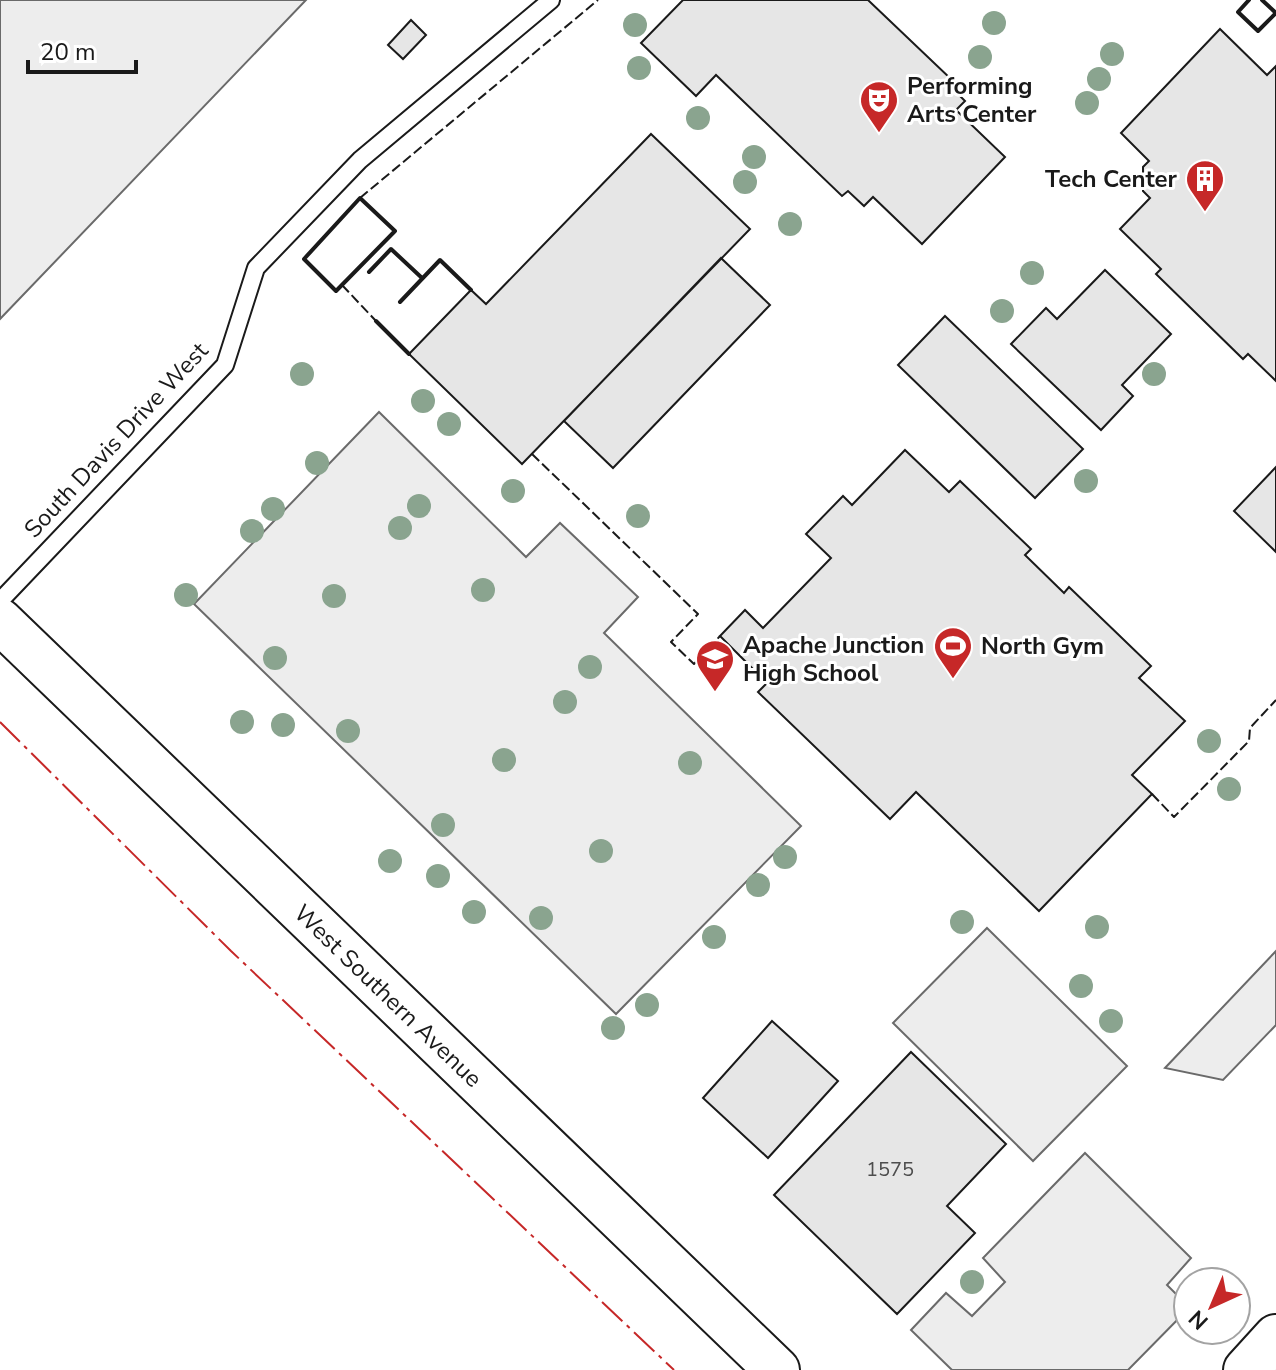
<svg xmlns="http://www.w3.org/2000/svg" width="1276" height="1370" font-family="'Nunito Sans',sans-serif">
<rect width="100%" height="100%" fill="#fff"/>
<path fill="#ededed" stroke="#6a6a6a" stroke-width="2" d="M0,0H306L0,319Z
M379,412L526,557L560,523L638,597L604,633L801,826L616,1014L194,604Z
M987,928L1127,1066L1033,1161L893,1023Z
M1276,951V1025L1223,1080L1165,1068Z
M1085,1153L1191,1258L1167,1285L1188,1306V1309L1128,1370H952L911,1330L946,1293L972,1316L1005,1282L983,1258Z"/>
<path fill="#e6e6e6" stroke="#1a1a1a" stroke-width="2" d="M683,0H868L952,80L948,84L965,101L956,110L1005,157L922,244L873,197L864,206L848,191L842,196L716,75L696,96L641,43Z
M411,20L426,35L403,59L388,45Z
M1220,29L1267,75L1276,66V381L1248,354L1243,359L1156,274L1161,269L1120,229L1150,198L1143,191V167L1149,161L1121,133Z
M651,134L750,229L522,464L409,354L471,290L486,304Z
M721,258L770,305L613,468L564,421Z
M1105,270L1171,334L1122,385L1133,396L1101,430L1011,344L1046,308L1057,319Z
M945,316L1083,449L1035,498L898,365Z
M905,450L949,492L960,481L1031,549L1025,555L1064,593L1069,587L1151,666L1139,678L1185,721L1132,775L1152,794L1039,911L916,792L890,819L758,692L767,683L720,636L745,610L763,628L831,558L806,534L843,496L852,505Z
M1276,467V552L1234,511Z
M772,1021L838,1081L768,1158L703,1098Z
M911,1052L1006,1144L947,1206L975,1233L897,1314L774,1195Z"/>
<g fill="none" stroke-linecap="round" stroke-linejoin="round">
<g stroke="#1a1a1a" stroke-width="20">
<path id="service" d="M0,601L225,365L256,268L360,160L551,0"/>
</g>
<g stroke="#1a1a1a" stroke-width="48">
<path id="secondary" d="M0,621L777,1370"/>
</g>
<g stroke="#1a1a1a" stroke-width="48">
<path id="primary" d="M1246,1370L1276,1337"/>
</g>
<use href="#service" stroke="#fff" stroke-width="16"/>
<use href="#secondary" stroke="#fff" stroke-width="44"/>
<use href="#primary" stroke="#fff" stroke-width="44"/>
<path stroke="#1a1a1a" stroke-width="2" stroke-dasharray="10 4" stroke-linecap="butt" d="M360,198L598,0
M342,285L376,321
M532,454L698,614L671,642L694,664L720,636
M1152,794L1174,817L1249,741L1250,728L1276,700"/>
<path stroke="#1a1a1a" stroke-width="4" d="M1249,0L1238,12L1258,31L1276,13L1262,0
M360,198L395,231L336,291L304,259Z
M369,272L391,249L422,278
M400,302L440,260L471,290
M376,321L409,354"/>
<path stroke="#c62828" stroke-width="2" stroke-dasharray="28 6 4 6" stroke-linecap="butt" d="M0,722L231,951L674,1370"/>
</g>
<g fill="#8aa48f">
<circle cx="994" cy="23" r="12"/>
<circle cx="635" cy="25" r="12"/>
<circle cx="1112" cy="54" r="12"/>
<circle cx="980" cy="57" r="12"/>
<circle cx="639" cy="68" r="12"/>
<circle cx="1099" cy="79" r="12"/>
<circle cx="1087" cy="103" r="12"/>
<circle cx="698" cy="118" r="12"/>
<circle cx="754" cy="157" r="12"/>
<circle cx="745" cy="182" r="12"/>
<circle cx="790" cy="224" r="12"/>
<circle cx="1032" cy="273" r="12"/>
<circle cx="1002" cy="311" r="12"/>
<circle cx="302" cy="374" r="12"/>
<circle cx="1154" cy="374" r="12"/>
<circle cx="423" cy="401" r="12"/>
<circle cx="449" cy="424" r="12"/>
<circle cx="317" cy="463" r="12"/>
<circle cx="1086" cy="481" r="12"/>
<circle cx="513" cy="491" r="12"/>
<circle cx="419" cy="506" r="12"/>
<circle cx="273" cy="509" r="12"/>
<circle cx="638" cy="516" r="12"/>
<circle cx="400" cy="528" r="12"/>
<circle cx="252" cy="531" r="12"/>
<circle cx="483" cy="590" r="12"/>
<circle cx="186" cy="595" r="12"/>
<circle cx="334" cy="596" r="12"/>
<circle cx="275" cy="658" r="12"/>
<circle cx="590" cy="667" r="12"/>
<circle cx="565" cy="702" r="12"/>
<circle cx="242" cy="722" r="12"/>
<circle cx="283" cy="725" r="12"/>
<circle cx="348" cy="731" r="12"/>
<circle cx="1209" cy="741" r="12"/>
<circle cx="504" cy="760" r="12"/>
<circle cx="690" cy="763" r="12"/>
<circle cx="1229" cy="789" r="12"/>
<circle cx="443" cy="825" r="12"/>
<circle cx="601" cy="851" r="12"/>
<circle cx="785" cy="857" r="12"/>
<circle cx="390" cy="861" r="12"/>
<circle cx="438" cy="876" r="12"/>
<circle cx="758" cy="885" r="12"/>
<circle cx="474" cy="912" r="12"/>
<circle cx="541" cy="918" r="12"/>
<circle cx="962" cy="922" r="12"/>
<circle cx="1097" cy="927" r="12"/>
<circle cx="714" cy="937" r="12"/>
<circle cx="1081" cy="986" r="12"/>
<circle cx="647" cy="1005" r="12"/>
<circle cx="1111" cy="1021" r="12"/>
<circle cx="613" cy="1028" r="12"/>
<circle cx="972" cy="1282" r="12"/>
</g>
<defs>
<g id="theatre-pin" transform="scale(2)"><path d="M0 17L-7.5 6A9.5 9.5 0 1 1 7.5 6Z" fill="#c62828" stroke="#fff"/><path d="M-5-5.5Q0-4 5-5.5V0Q5 5 0 6Q-5 5-5 0ZM-3.3-2.5H-1v1.5H-3.3ZM1-2.5H3.3v1.5H1ZM-2.8 1Q0 5.5 2.8 1Z" fill="#fff"/></g>
<g id="building-pin" transform="scale(2)"><path d="M0 17L-7.5 6A9.5 9.5 0 1 1 7.5 6Z" fill="#c62828" stroke="#fff"/><path d="M-4-6H4V6H1V3H-1V6H-4ZM-2.5-4.3h1.7v1.8h-1.7ZM.8-4.3h1.7v1.8H.8ZM-2.5-1h1.7V.8h-1.7ZM.8-1h1.7V.8H.8Z" fill="#fff"/></g>
<g id="stadium-pin" transform="scale(2)"><path d="M0 17L-7.5 6A9.5 9.5 0 1 1 7.5 6Z" fill="#c62828" stroke="#fff"/><path d="M0-5a6.5 5 0 1 0 0 10a6.5 5 0 1 0 0-10ZM-3.5-1.8h7v3.6h-7Z" fill="#fff"/></g>
<g id="school-pin" transform="scale(2)"><path d="M0 17L-7.5 6A9.5 9.5 0 1 1 7.5 6Z" fill="#c62828" stroke="#fff"/><path d="M0-5L7-2L0 1L-7-2ZM-4 1L0 2.5L4 1V4Q0 6-4 4Z" fill="#fff"/></g>
</defs>
<g fill-rule="evenodd">
<use href="#theatre-pin" x="879" y="100"/>
<use href="#building-pin" x="1205" y="179"/>
<use href="#stadium-pin" x="953" y="646"/>
<use href="#school-pin" x="715" y="659"/>
</g>
<g text-anchor="middle" dominant-baseline="central" stroke-width="6" stroke-linejoin="round" paint-order="stroke">
<g font-size="20" fill="#4d4d4d">
<text x="890" y="1169">1575</text>
</g>
<g font-size="24" font-weight="bold" fill="#1a1a1a" stroke="#fff" text-anchor="start">
<text x="907" y="86">Performing<tspan x="907" dy="28">Arts Center</tspan></text>
<text x="1177" y="179" text-anchor="end">Tech Center</text>
<text x="743" y="645">Apache Junction<tspan x="743" dy="28">High School</tspan></text>
<text x="981" y="646">North Gym</text>
</g>
<g font-size="24" fill="#1a1a1a" stroke="#fff">
<text transform="translate(116 440) rotate(-47)">South Davis Drive West</text>
<text transform="translate(388 996) rotate(44)">West Southern Avenue</text>
</g>
</g>
<g transform="translate(1212 1306) rotate(224)"><circle r="38" fill="#ffffff" stroke="#a3a3a3" stroke-width="2"/>
<path d="M0-6L14 30L0 20L-14 30Z" fill="#c62828"/>
<text y="-12" font-size="22" font-weight="bold" text-anchor="middle" fill="#1a1a1a">N</text>
</g>
<path d="M28 60v12h108v-12" fill="none" stroke="#1a1a1a" stroke-width="4"/>
<text x="40" y="60" font-size="24" fill="#1a1a1a" stroke="#ffffff" stroke-width="6" paint-order="stroke">20 m</text>
</svg>
